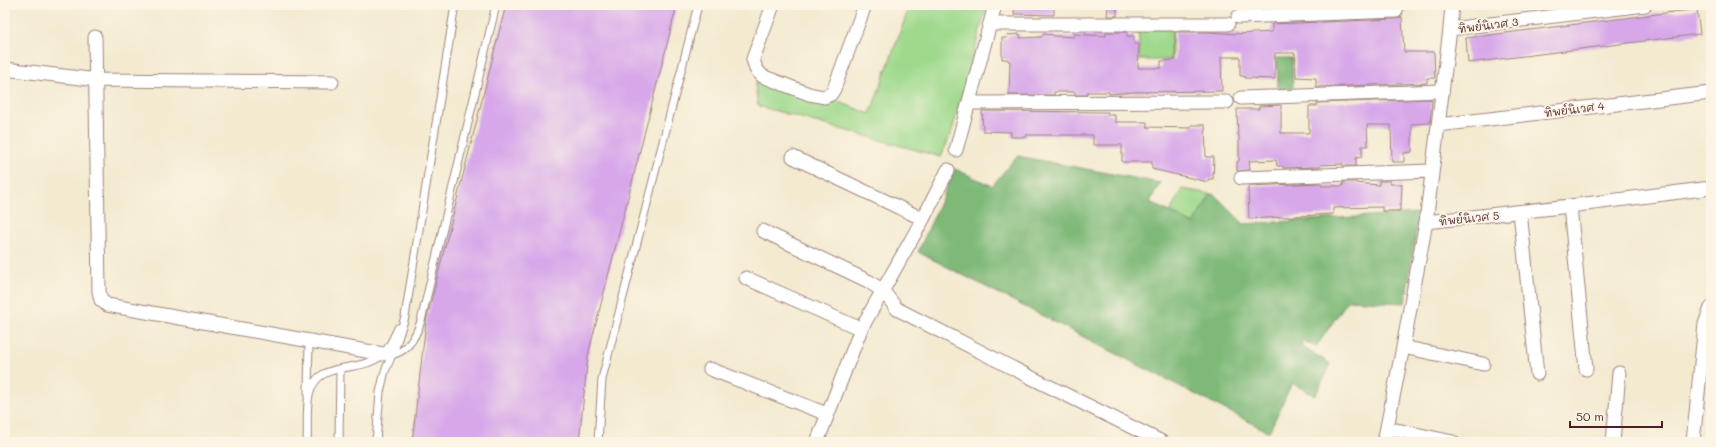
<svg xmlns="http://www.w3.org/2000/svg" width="1716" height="447" font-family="Mali,'Playpen Sans Thai',sans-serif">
<rect width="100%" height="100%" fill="#fcf5e5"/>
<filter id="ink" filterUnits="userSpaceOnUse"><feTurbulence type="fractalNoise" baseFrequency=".025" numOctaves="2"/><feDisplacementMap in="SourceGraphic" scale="8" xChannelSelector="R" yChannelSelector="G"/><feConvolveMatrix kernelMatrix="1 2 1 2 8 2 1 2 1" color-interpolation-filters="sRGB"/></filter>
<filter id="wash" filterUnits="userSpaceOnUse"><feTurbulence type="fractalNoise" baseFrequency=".012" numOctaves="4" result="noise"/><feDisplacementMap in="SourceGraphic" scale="16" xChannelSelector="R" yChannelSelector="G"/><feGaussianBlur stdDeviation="0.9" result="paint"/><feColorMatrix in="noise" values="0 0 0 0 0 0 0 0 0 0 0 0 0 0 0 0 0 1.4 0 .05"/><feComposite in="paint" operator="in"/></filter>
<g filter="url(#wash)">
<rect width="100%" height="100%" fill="#f3ead0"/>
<path fill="#9ed98c" stroke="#747c5c" d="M910,5H987L952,131L941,157L758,106L755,85L762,80L826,102L837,101L870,114Z
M1172,28V60H1139V29Z
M1182,189L1211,194L1194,224L1170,212Z"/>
<path fill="#7eb978" stroke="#646c52" d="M1277,58H1292L1293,89H1278Z
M1017,156L1160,183L1150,202L1193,224L1211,194L1215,195L1244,224L1419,213L1405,303L1348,300L1316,347L1302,340L1304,348L1331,364L1315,396L1292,383L1269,432L918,252L955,169L992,186Z"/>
<g id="blocks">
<path fill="#d7a7ea" d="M506,5H677L588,355L579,442H412L426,322Z
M1015,5H1054V15L1014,14Z
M1108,5H1117V16H1107Z
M1271,5H1343L1271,8Z
M1697,9L1700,34L1468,63L1466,38Z
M1402,17L1404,52H1434L1435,78H1427V83L1316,87V78L1296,77L1295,53H1275V79L1245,78L1244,76H1240V57H1221L1222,91L1134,92L1109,94V92H1087V95H1075V92H1054V95H1009L1010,61H1008V59H1002V38H1007L1008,35L1020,34V38L1041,37L1044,34L1053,35L1054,36L1074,37V34L1106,36V32H1127V36H1134V44H1139L1138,68H1161V61L1175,60V32H1210L1238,34L1272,32V24L1396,19Z
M1429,99L1432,100L1430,123L1412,124V152L1404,153V162H1392L1391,125H1367L1368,146H1362V157L1356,158V166H1343V164L1320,165V167L1283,168V166H1277L1276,160L1249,161L1250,170L1237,171V162L1239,161V135H1238L1237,109H1259V106L1281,105V133H1309V106H1317V103Z
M982,111L1108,112V115H1115V122H1147V127L1191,128V125H1205L1206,157H1214L1213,179H1208V182L1152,169V162H1122V145H1093V135H1026V137H1011V132L983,131Z
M1379,181H1390V184H1402L1401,205H1400V211H1382V207L1333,208V214L1249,219L1248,186L1321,183V186H1343V182H1356V183L1379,185Z"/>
</g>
</g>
<g filter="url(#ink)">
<use href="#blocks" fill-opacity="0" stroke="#9e847e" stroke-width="1"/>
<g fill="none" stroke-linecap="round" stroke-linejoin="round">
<g stroke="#9e847e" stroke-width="9">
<path id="lane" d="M390,355C407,353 416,336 421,321L496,5
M308,392L309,340
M307,442C308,428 306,409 309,395C317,358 358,375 382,355C389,349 394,336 398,328
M339,442L340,369
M376,442L380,392L385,371L395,348L405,317L455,5
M598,442L602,379L698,5"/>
</g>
<g stroke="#9e847e" stroke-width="15">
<path id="street" d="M773,5L753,59L756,69L762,76L809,94L824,97L831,94L834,89L865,5
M1238,17L1396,11
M990,24H1228
M1450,29L1645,5
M95,37L99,291L101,300L107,305L383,354
M5,69L97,80L332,82
M1241,98L1441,91
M969,103L1227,102
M1438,125L1711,93
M956,150L995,5
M793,157L923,219
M1241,178L1431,171
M1570,206L1586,369
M1520,212L1537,374
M1426,222L1450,29L1452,5
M763,231L868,281L883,291L897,309L1036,380L1162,442
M746,278L861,329
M1403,347L1483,364
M710,369L827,414
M1387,428L1453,442
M817,442L861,329L923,219L948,170
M1384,442L1403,347L1426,222L1570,206L1711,188
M1613,442L1619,373
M1693,442L1705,324L1711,308"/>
</g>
<use href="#lane" stroke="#fff" stroke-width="7"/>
<use href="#street" stroke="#fff" stroke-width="13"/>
</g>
</g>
<g text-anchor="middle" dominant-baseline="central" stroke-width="4" stroke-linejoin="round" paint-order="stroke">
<g font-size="11" fill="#4a1f2b" stroke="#fcf5e5">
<text transform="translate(1488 25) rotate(-7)">ทิพย์นิเวศ 3</text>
<text transform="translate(1574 109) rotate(-7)">ทิพย์นิเวศ 4</text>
<text transform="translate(1469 218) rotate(-6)">ทิพย์นิเวศ 5</text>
</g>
</g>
<rect width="1716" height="447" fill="none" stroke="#fcf5e5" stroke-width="20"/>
<path d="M1570 421v6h92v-6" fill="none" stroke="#4a1f2b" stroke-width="2"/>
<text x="1576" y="421" font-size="12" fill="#4a1f2b" stroke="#fcf5e5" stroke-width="3" paint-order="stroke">50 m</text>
</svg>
